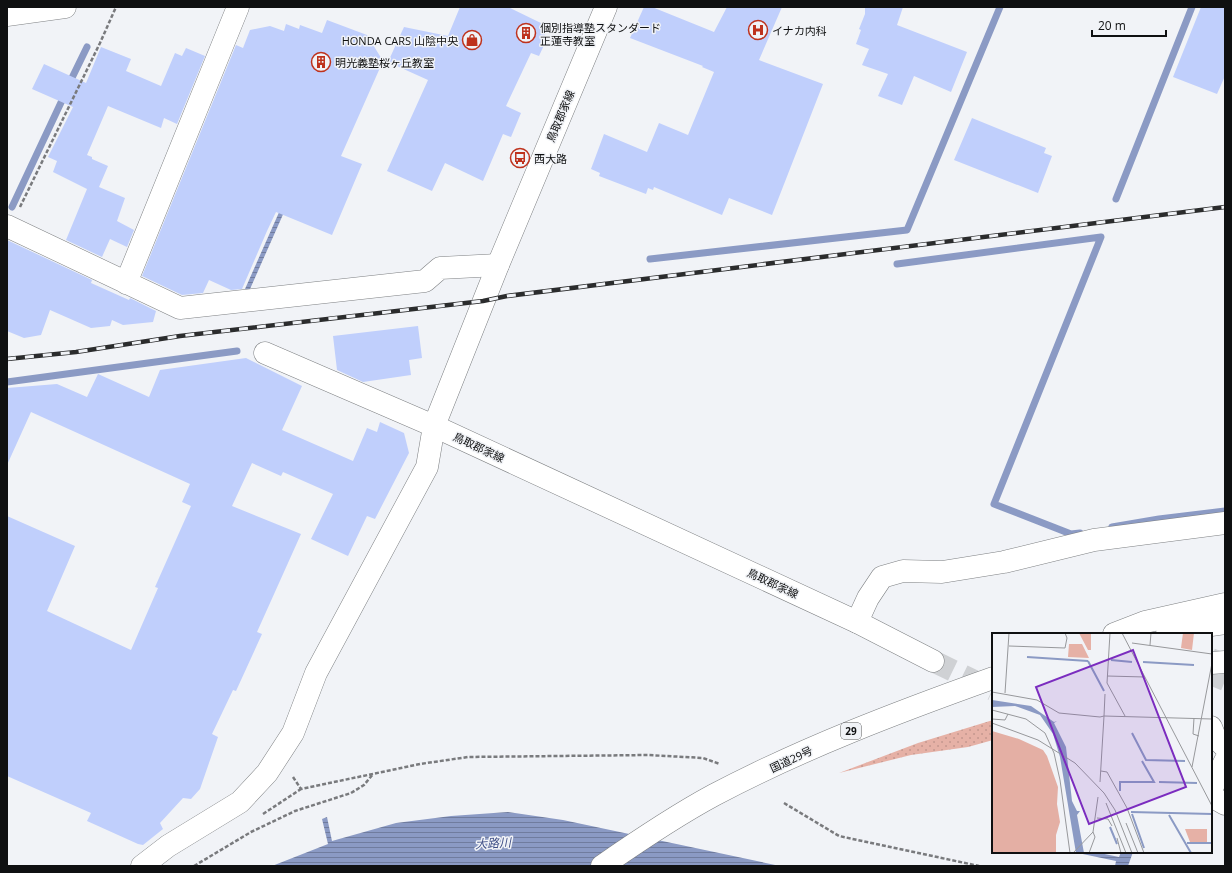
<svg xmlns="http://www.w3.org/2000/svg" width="1232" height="873" font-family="'Open Sans','Noto Sans JP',sans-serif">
<defs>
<pattern id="grass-dots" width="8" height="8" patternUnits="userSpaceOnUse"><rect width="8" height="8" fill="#e6b1a6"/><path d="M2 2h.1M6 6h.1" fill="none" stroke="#c4978e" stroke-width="1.8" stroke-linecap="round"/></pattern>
<pattern id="water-rules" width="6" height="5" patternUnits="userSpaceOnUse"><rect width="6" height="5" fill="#8b9ac4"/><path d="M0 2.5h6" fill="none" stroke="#707c9e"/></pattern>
</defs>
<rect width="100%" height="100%" fill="#f1f3f7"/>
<path fill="url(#grass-dots)" d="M993,720V740L968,747L911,755L839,773L918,743Z"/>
<path fill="url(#water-rules)" d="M312,138L316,140L250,289H245Z
M508,812L563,820L780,866H272L328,844L322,819L327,817L332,841L396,823L451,816Z
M1073,852H1095L1119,857L1121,852H1133L1128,866H1115L1116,861Z"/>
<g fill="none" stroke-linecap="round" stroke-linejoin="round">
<path stroke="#8b9ac4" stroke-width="7" d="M69,84L87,47
M1116,199L1192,7
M12,207L65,94
M650,259L907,230L1000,7
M897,264L1101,237L994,504L1071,534L1080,533
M7,382L237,351
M1112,527L1159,519L1225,511"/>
</g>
<path fill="#c0cffc" d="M460,7H508L545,25V43L539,56L531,53L506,106L521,113L511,137L503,134L483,181L445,163L432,191L387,171L428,80L388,62L404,27L448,36Z
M644,7H652L714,32L727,7H782L759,60L823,84L772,215L729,198L722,215L654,187L653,190L648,188L646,194L599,176L600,173L591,169L604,134L647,152L659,123L688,135L714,72L702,67L703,66L630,38Z
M865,7H903L897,25L967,52L951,92L914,76L902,105L878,96L888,74L862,65L869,49L856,44L861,30L859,29L865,14Z
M1201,7H1225V76L1217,94L1173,77Z
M327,20L367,35L383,61L341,156L362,164L332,235L276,212L267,231L242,289L231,290L209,280L203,293L182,295L142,276L236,45L243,48L250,30L270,26L284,31L286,24L299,29L300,25L322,33Z
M101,47L131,59L126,71L161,86L175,53L182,56L186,48L205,56L177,124L164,118L161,128L108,106L87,155L92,157V159L108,166L99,187L125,198L117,221L134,230L127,247L110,239L102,257L66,240L87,189L53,172L57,161L48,157L73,107L32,89L44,64L86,83Z
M972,118L1046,148L1044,153L1052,156L1038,193L954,160Z
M7,240L92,280L91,283L129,300L130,298L156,311L153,322L123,325L112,320L110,326L91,328L50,310L41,335L24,338L7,331Z
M418,326L422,358L409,360L411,375L363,382L337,370L333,336Z
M246,358L302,386L282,430L353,461L367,428L377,432L380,422L404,433L409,453L375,519L367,516L348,556L311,539L333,494L283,472L281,476L252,463L232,506L301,534L257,632L262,634L236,691L233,690L212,734L218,737L200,789L191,799L183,798L160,823L163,829L143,845L138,844L87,821L91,813L7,776V516L75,546L47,611L131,650L158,588L155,587L191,506L182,502L190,484L31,412L7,465V388L57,384L87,397L98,374L149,397L160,370Z"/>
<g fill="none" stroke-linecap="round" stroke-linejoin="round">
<path stroke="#cfd1d4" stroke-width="22" stroke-dasharray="22 11" stroke-linecap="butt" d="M1211,686L1225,653"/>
<path stroke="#cfd1d4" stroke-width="22" stroke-dasharray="22 11" stroke-linecap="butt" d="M933,661L993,690"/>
<g stroke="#7e8083" stroke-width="23">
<path id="minor" d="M7,226L180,308L425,281L440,268L498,265
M126,283L238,7
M857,622L868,598L882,577L903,571L942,572L1004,562L1094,540L1225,523
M1211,727L1215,737L1225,747
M1211,790L1225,761
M142,866L168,846L240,802L267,773L293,733L316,673L427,467L434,426L265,353"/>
</g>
<g stroke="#7e8083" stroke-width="23">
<path id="major" d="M606,7L498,265L434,426L857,622L933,661
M7,15L65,7
M1211,796L1225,804"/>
</g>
<g stroke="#7e8083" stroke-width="23">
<path id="highway" d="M1114,634L1145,622L1225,604
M1167,634L1204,626L1225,623
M1211,663L1225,662
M602,866C638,841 675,816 714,795C803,748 898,712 993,678"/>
</g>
<path stroke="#797a7d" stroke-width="2.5" stroke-dasharray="4 2" stroke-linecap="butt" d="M20,207L100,43L116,7
M293,777L301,789L420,764L468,757L648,755L703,758L720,764
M784,803L839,836L979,866
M263,814L301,789
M194,866L251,832L295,811L351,793L364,785L373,774"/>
<use href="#minor" stroke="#fff" stroke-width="22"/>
<use href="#major" stroke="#fff" stroke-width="22"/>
<use href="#highway" stroke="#fff" stroke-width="22"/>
<g stroke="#2b2c2d" stroke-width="4.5">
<path id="rail" d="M7,359L76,352L180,336L483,301L507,296L1225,207"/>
</g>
<use href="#rail" stroke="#f1f3f7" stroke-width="3" stroke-dasharray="9" stroke-linecap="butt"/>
</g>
<defs>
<g id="hospital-ring" transform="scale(1)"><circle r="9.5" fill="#f1f3f7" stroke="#be321d" stroke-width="1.5"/><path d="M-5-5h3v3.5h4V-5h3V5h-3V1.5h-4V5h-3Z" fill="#be321d"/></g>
<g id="building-ring" transform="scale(1)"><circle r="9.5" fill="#f1f3f7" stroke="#be321d" stroke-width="1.5"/><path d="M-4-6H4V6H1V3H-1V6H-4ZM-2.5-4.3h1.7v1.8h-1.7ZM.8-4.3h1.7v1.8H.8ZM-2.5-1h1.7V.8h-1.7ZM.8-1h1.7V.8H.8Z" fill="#be321d"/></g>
<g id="shop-ring" transform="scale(1)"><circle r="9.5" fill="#f1f3f7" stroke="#be321d" stroke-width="1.5"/><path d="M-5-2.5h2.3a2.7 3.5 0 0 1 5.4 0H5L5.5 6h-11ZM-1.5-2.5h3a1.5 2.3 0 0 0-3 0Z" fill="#be321d"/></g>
<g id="bus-ring" transform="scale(1)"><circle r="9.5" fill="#f1f3f7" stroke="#be321d" stroke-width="1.5"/><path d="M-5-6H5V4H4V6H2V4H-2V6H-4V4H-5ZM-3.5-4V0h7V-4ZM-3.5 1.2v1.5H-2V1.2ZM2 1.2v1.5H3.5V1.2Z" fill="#be321d"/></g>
</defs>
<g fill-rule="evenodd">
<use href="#hospital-ring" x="758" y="30"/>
<use href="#building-ring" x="526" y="33"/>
<use href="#shop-ring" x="472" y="40"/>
<use href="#building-ring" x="321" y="62"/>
<use href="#bus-ring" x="520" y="158"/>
</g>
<g text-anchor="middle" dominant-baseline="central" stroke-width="3" stroke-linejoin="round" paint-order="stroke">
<rect fill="#f1f3f7" stroke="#535456" stroke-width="1" x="841" y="723" width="20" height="16" rx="3"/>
<g font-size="10" font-weight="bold" fill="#0f1011">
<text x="851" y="731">29</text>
</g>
<g font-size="11" fill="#0f1011" stroke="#f1f3f7" text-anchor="start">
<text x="540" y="27">個別指導塾スタンダード<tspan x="540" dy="13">正蓮寺教室</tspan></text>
<text x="772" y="30">イナカ内科</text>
<text x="458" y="40" text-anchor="end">HONDA CARS 山陰中央</text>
<text x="335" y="62">明光義塾桜ヶ丘教室</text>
<text x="534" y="158">西大路</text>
</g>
<g font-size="11" fill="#0f1011" stroke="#f1f3f7">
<text transform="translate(560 116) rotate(-67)">鳥取郡家線</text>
<text transform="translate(479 447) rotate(25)">鳥取郡家線</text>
<text transform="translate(773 583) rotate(25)">鳥取郡家線</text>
<text transform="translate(791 759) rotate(-25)">国道29号</text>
</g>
<g font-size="12" font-style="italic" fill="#3d4d85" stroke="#f1f3f7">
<text transform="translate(493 843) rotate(-3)">大路川</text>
</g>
</g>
<g transform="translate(992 633)">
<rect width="220" height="220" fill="#f1f3f7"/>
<path d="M87,0H99V17H96ZM191,0H202L200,17L189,15ZM77,11H90L97,25L76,24ZM193,196H215V209H198Z" fill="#e6b1a6"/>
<path d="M0,98L27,106L51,117L55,123L66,154L65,171L68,189L64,202V220H0Z" fill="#e4afa4"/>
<path d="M0,67L39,73L62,89L65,88L62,90L74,114L80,168L85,178H88L85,182L92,220H84L68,124L61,101L48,82L23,73L0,74Z" fill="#8b9ac4"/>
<path fill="none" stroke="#8b9ac4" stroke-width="2" d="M35,24L96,28M119,27L140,29M96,28L112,58M151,29L202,32M140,100L154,127L193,128M167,149L205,150M128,158V149H162L150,128M139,179L220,181M140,181L152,215M177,182L199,220M118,194L125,211M195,210H220"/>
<path fill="none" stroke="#97989b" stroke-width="1" d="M118,0L115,50L133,83M130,0L220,173M140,10L220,21M158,12L159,0M17,13L73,15L75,5L73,0M115,43L153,44M0,59L45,67L67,80L108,84L112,83L113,61M13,60L17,0M0,77L34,86L53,100L62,120L68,147L78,220M202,85L201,101L207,103M0,86L13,87L16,81M0,90L46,107L83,130L112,160L123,177L140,220M200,134L220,30M109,138L115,139L135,175L152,220M108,149L112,83L220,86M114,170L134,220M105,185L116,186L120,193M134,190L146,220M125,205L129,220M81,220L101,199L106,164M97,220L103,204L101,199"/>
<path fill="#7b2cbf" fill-opacity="0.15" stroke="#7b2cbf" stroke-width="2" d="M141,17L194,154L97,191L44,54Z"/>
<rect width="220" height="220" fill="none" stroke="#0f1011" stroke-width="2"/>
</g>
<rect width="1232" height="873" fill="none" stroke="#0f1011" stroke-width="16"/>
<path d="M1092 30v6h74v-6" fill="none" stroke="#0f1011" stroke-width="2"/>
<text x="1098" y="30" font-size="12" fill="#0f1011" stroke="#f1f3f7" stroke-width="3" paint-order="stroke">20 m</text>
</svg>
